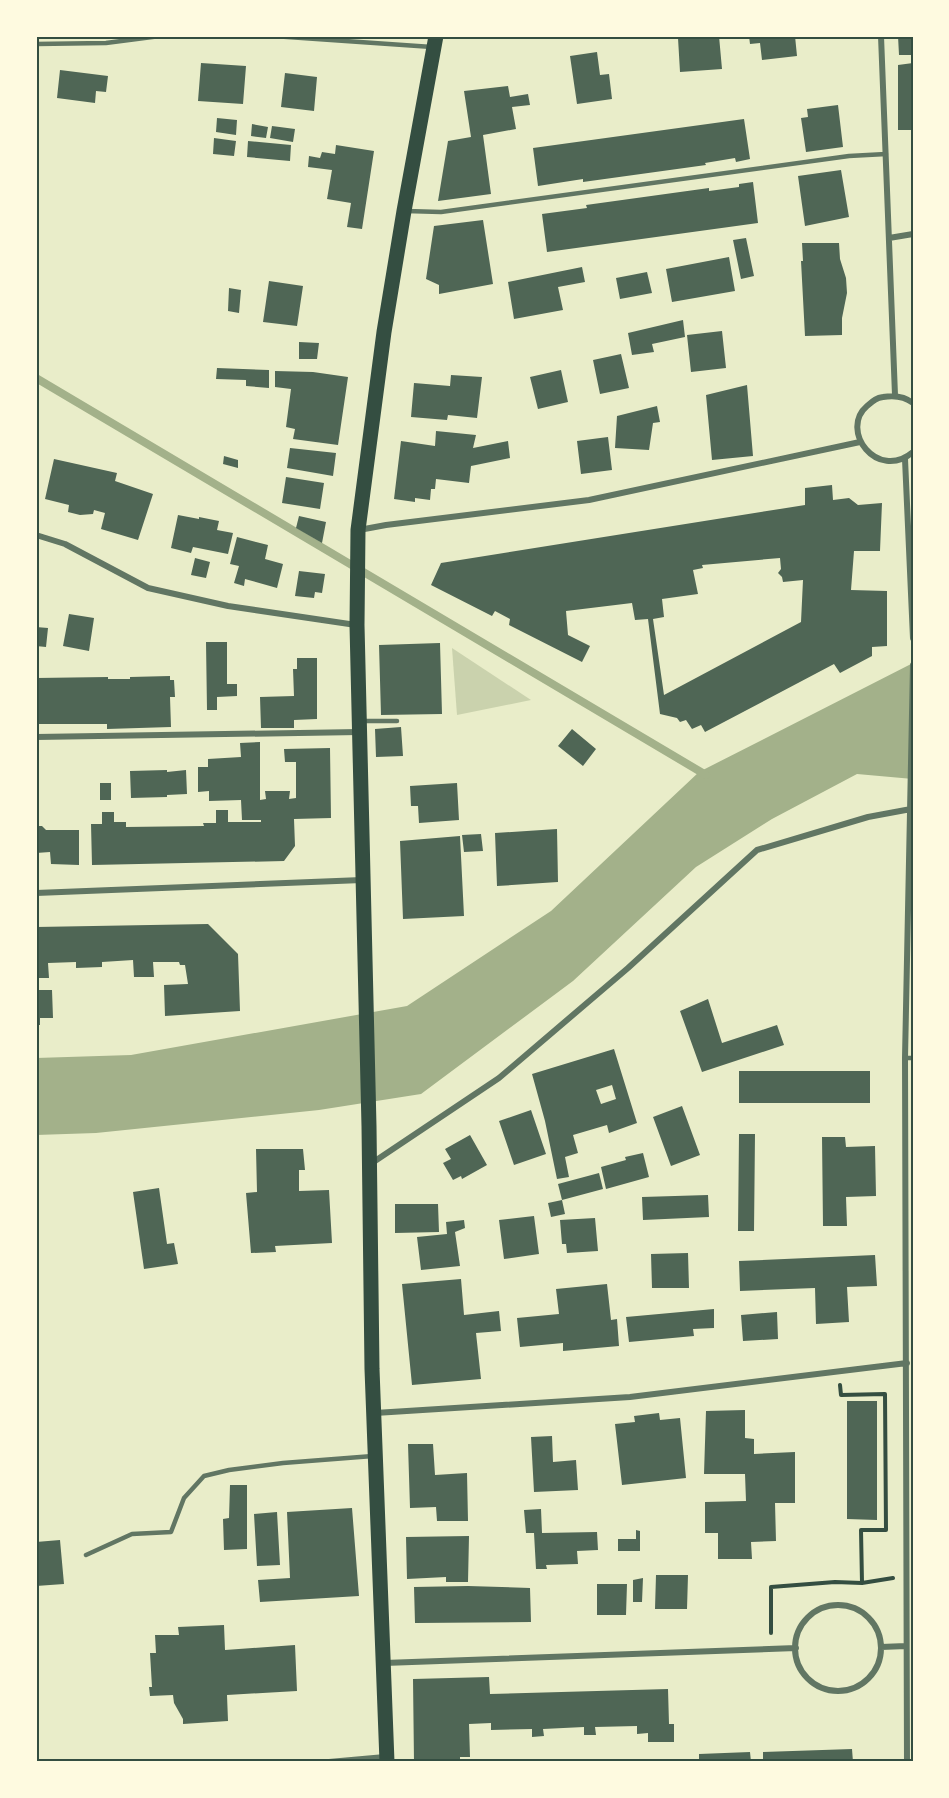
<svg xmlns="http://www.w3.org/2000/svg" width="949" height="1798" font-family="Inter,sans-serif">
<rect width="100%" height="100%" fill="#e9edc9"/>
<path fill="#cad2ad" d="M452,648L531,700L457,715Z"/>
<path fill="#a3b18a" d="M913,663V779L857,774L772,819L696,867L573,981L421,1094L319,1110L96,1133L36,1135V1058L131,1055L407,1006L551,911L699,772Z"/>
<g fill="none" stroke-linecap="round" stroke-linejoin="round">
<path stroke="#a3b18a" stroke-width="8" d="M36,378L706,775"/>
</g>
<path fill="#4f6655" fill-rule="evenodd" d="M704,36H719L722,69L680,72L678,38Z
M749,36H795L797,56L762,60L760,43L750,44Z
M898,36H913V55H899Z
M597,52L600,75L609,74L612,99L577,104L570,56Z
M201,63L246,66L243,104L198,101Z
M913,63V130H898V65Z
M60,70L108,76L106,92L96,91L95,103L57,98Z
M285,73L317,77L314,111L281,107Z
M508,86L510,97L528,94L530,105L512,107L516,129L483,135L491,194L438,201L448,141L471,137L464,91Z
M838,105L843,147L806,152L801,118L808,117L807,109Z
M217,118L237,120L236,135L216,132Z
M744,119L750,159L736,162L735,158L705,163L706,165L583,182V179L538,186L533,148Z
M252,124L268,127L266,138L251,136Z
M272,126L295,129L293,142L270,138Z
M214,138L236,141L234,156L213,154Z
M248,141L291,145L290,161L247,157Z
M336,145L374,151L362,229L347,227L351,203L327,199L332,170L308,167L309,156L320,158L322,152L335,154Z
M841,170L849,217L805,226L798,176Z
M753,182L758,223L547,252L542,214L587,208L586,205L709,188V191L739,187V184Z
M483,220L493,284L439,294V285L426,279L434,226Z
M746,238L754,276L741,279L733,240Z
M802,243H839L840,259L846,278L847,293L842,318V335L805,336L801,261H803Z
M729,257L735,291L672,302L666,269Z
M582,267L585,282L558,287L563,310L514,319L508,282Z
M647,272L652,293L620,299L616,278Z
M269,281L303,286L297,326L263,322Z
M229,288L241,290L239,313L228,311Z
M683,320L685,337L652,344L654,352L632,355L628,333Z
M722,331L726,368L691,372L687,335Z
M299,342L319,343L317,359H299Z
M621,354L629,388L600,394L593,360Z
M217,368L269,370V388L246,386V380L216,379Z
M561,370L568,402L538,409L530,377Z
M275,371L313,372L348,377L338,445L293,439L295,429L286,427L291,389L275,387Z
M451,375L482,377L477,418L448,415L447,420L411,417L414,383L450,386Z
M747,385L753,456L712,460L706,395Z
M657,406L660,422L653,423L649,450L615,448L617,416Z
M436,431L476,435L473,448L508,441L510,458L471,466L469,483L436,479L435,489H431L430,500L415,498V502L394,499L401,441L435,446Z
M608,437L612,470L581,474L577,441Z
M290,448L336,453L333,476L287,468Z
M224,456L238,460V468L223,464Z
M54,459L117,473L115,481L153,494L138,540L101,529L105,513L94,510L93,514L80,515L68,512L69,505L45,499Z
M286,477L324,483L320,509L282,503Z
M832,485L833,500L849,498L858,505L882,503L880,551H854L851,590L887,591V646L872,647V656L840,673L834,664L705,732L701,725L692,729L686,720L680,722L677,718L660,714L648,619L635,620L632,603L566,611L568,635L590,646L582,662L509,625L510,619L495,611L492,616L431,585L441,563L805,505V488ZM780,558L781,569L778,573L782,577L783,582L803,580L801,622L664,695L653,619L664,617L662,599L698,594L693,570L703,568L702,565Z
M178,515L199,519V517L219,521L217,530L233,533L228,554L193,547L191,553L171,548Z
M299,516L326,522L322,543L296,528Z
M237,537L268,545L265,559L283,564L277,588L245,579L244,586L234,583L239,566L230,564Z
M195,558L210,562L206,578L191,575Z
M299,571L325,574L322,593L315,592L314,598L295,596Z
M69,614L94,618L89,651L63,646Z
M36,627L48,628L46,647L36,646Z
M206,642H227V684H237V696L217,697V710H207Z
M440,643L442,714L381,715L379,645Z
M297,658H317V719L294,720V728H261L260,697L294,696L293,669H297Z
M170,676V680H174L175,697H170L171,727L107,729V724H36V678L108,677V679H130V677Z
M401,727L403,756L376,757L375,729Z
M572,729L596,749L583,766L558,746Z
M260,742V800L266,799L265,791H290L289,799L296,798V762H285L284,749L330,748L331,818L294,819L295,846L284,861L92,865L91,824H102V812H114V822H126V827L204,826L203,823H216V810H228V822H261V820H242L241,800L209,801V791L198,792V767H208V759L241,757L240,743Z
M167,770V772L186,770L187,794L167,795V797L131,798L130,771Z
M100,783H111V800H100Z
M457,783L459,820L419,823L418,806H411L410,786Z
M36,826H42L46,830H79V865L51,864L50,852L36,853Z
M557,829L558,882L497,886L495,833Z
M481,834L483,851L464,852L462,835Z
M460,836L464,916L403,919L400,841Z
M208,924L238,954L240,1011L165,1016L164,985L188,984L185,965H180L179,962H153L154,977H134L133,960L102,962V967L76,968V962L48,963L49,978H36V927Z
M36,990H52L53,1018H40V1025H36Z
M708,999L722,1043L777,1025L784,1045L702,1072L680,1011Z
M614,1049L637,1123L609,1133L607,1125L573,1135L578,1153L565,1157L569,1177L557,1179L545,1121L532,1074ZM612,1085L616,1099L601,1104L596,1090Z
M739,1071H870V1103H739Z
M682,1106L700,1155L671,1166L653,1117Z
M531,1110L546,1154L514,1165L499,1121Z
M739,1134H755L754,1231H738Z
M470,1135L487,1165L462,1179L461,1176L453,1180L443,1163L451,1159L445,1149Z
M822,1137H845L846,1147L875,1146L876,1196L846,1197L847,1226H823Z
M256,1149H303L305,1170H299V1191L329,1190L332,1243L275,1246L276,1252L251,1253L246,1193L257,1192Z
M643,1153L649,1177L606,1189L601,1167L626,1160L625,1157Z
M599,1173L603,1189L562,1200L558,1184Z
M159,1188L167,1244L174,1243L178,1264L144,1269L133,1192Z
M708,1195L709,1217L643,1220L642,1197Z
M562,1200L565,1214L551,1217L548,1203Z
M395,1204H438L439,1232L395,1233Z
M534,1216L539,1254L504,1259L499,1220Z
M595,1218L598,1251L567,1253L566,1244H562L560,1220Z
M464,1220L465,1228L455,1232L460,1266L421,1270L417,1237L447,1234L446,1222Z
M688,1253L689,1288H652L651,1254Z
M875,1255L877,1286L847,1287L849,1322L816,1324L815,1288L740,1291L739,1261Z
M461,1279L464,1315L499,1311L501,1331L476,1333L481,1379L412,1385L402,1284Z
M607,1284L611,1320L617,1319L619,1346L563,1351V1343L520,1347L517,1318L559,1314L556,1289Z
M714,1309V1328L693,1329L694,1336L629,1342L626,1317Z
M777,1312L778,1339L743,1341L741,1315Z
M847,1401H877V1520L847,1519Z
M745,1410V1438L754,1439V1454L795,1452V1503H775L776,1541L751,1542L752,1559H718V1533H705V1502L746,1501L745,1474H704L706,1411Z
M659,1413L660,1420L680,1418L686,1478L622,1485L615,1424L635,1422L634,1416Z
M552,1436L553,1462L576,1460L578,1490L534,1492L531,1437Z
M408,1444H433L435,1475L467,1473L468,1521H437L436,1507L410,1508Z
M230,1485H247V1549L224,1550L223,1519L229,1518Z
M352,1508L359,1596L260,1602L258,1580L290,1578L287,1512Z
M541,1509L542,1533L597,1532L598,1550L577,1551L578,1564L546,1565L547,1569H536L534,1533H526L524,1510Z
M277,1512L280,1565L257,1566L254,1514Z
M636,1530L640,1531V1551H618V1539H636Z
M469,1536L468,1582H446V1577L407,1579L406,1537Z
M60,1540L64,1584L36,1586V1542Z
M656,1575H688L687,1609H655Z
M643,1578L642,1602H633V1580Z
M597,1584H627L626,1615H597Z
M468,1586L530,1588L531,1622L415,1623L414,1587Z
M224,1625L225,1650L295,1645L297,1691L227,1695L228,1721L183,1724V1719L174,1703L173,1695L150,1696L149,1687H152L150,1653H156L155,1635H179L178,1627Z
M489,1677L490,1694L668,1689L669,1724H674V1742H648V1733L637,1734V1726L595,1727L596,1735H584V1727L543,1729L544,1736L532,1737V1729L491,1730V1723L469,1724L470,1757H460V1762H414L413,1679Z
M852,1749L853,1762H763V1752Z
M750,1752L751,1762H699V1754Z"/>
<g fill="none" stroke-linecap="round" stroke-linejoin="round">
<path stroke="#344e41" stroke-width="4" d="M840,1385L841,1395L885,1394L886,1530H861L862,1583
M771,1633V1587L835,1582L862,1583L893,1578"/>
<path stroke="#617663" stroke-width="4.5" d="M273,36L432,47
M36,44L106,43L160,36
M406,211L441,212L849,156L886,154
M361,721H397
M905,1058H913
M86,1555L132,1534L171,1532L184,1498L204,1476L229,1470L283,1463L373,1456"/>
<path stroke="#617663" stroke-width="6" d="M881,36L895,395
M889,238L913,234
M913,403C904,396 894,395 883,397C876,398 873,401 867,406C839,430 877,482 913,452
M905,459L913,638
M359,530L386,525L589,500L860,442
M36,535L65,544L148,588L228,606L356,625
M36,737L359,732
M36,893L362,880
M372,1163L499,1078L628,968L757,850L868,817L911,809
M375,1413L630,1397L907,1363
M795 1648a43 43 0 1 1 86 0a43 43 0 1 1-86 0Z
M881,1647L906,1646
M384,1663L796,1648
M329,1762L385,1757
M907,1762L905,1058L913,665"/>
<path stroke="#344e41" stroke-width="15" d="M387,1762L372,1369L369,1126L357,625L358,530L384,332L404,211L436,36"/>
</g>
<rect width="949" height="1798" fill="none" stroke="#fefae0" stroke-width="75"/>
<rect x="38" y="38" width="874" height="1722" fill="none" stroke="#344e41" stroke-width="2"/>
</svg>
